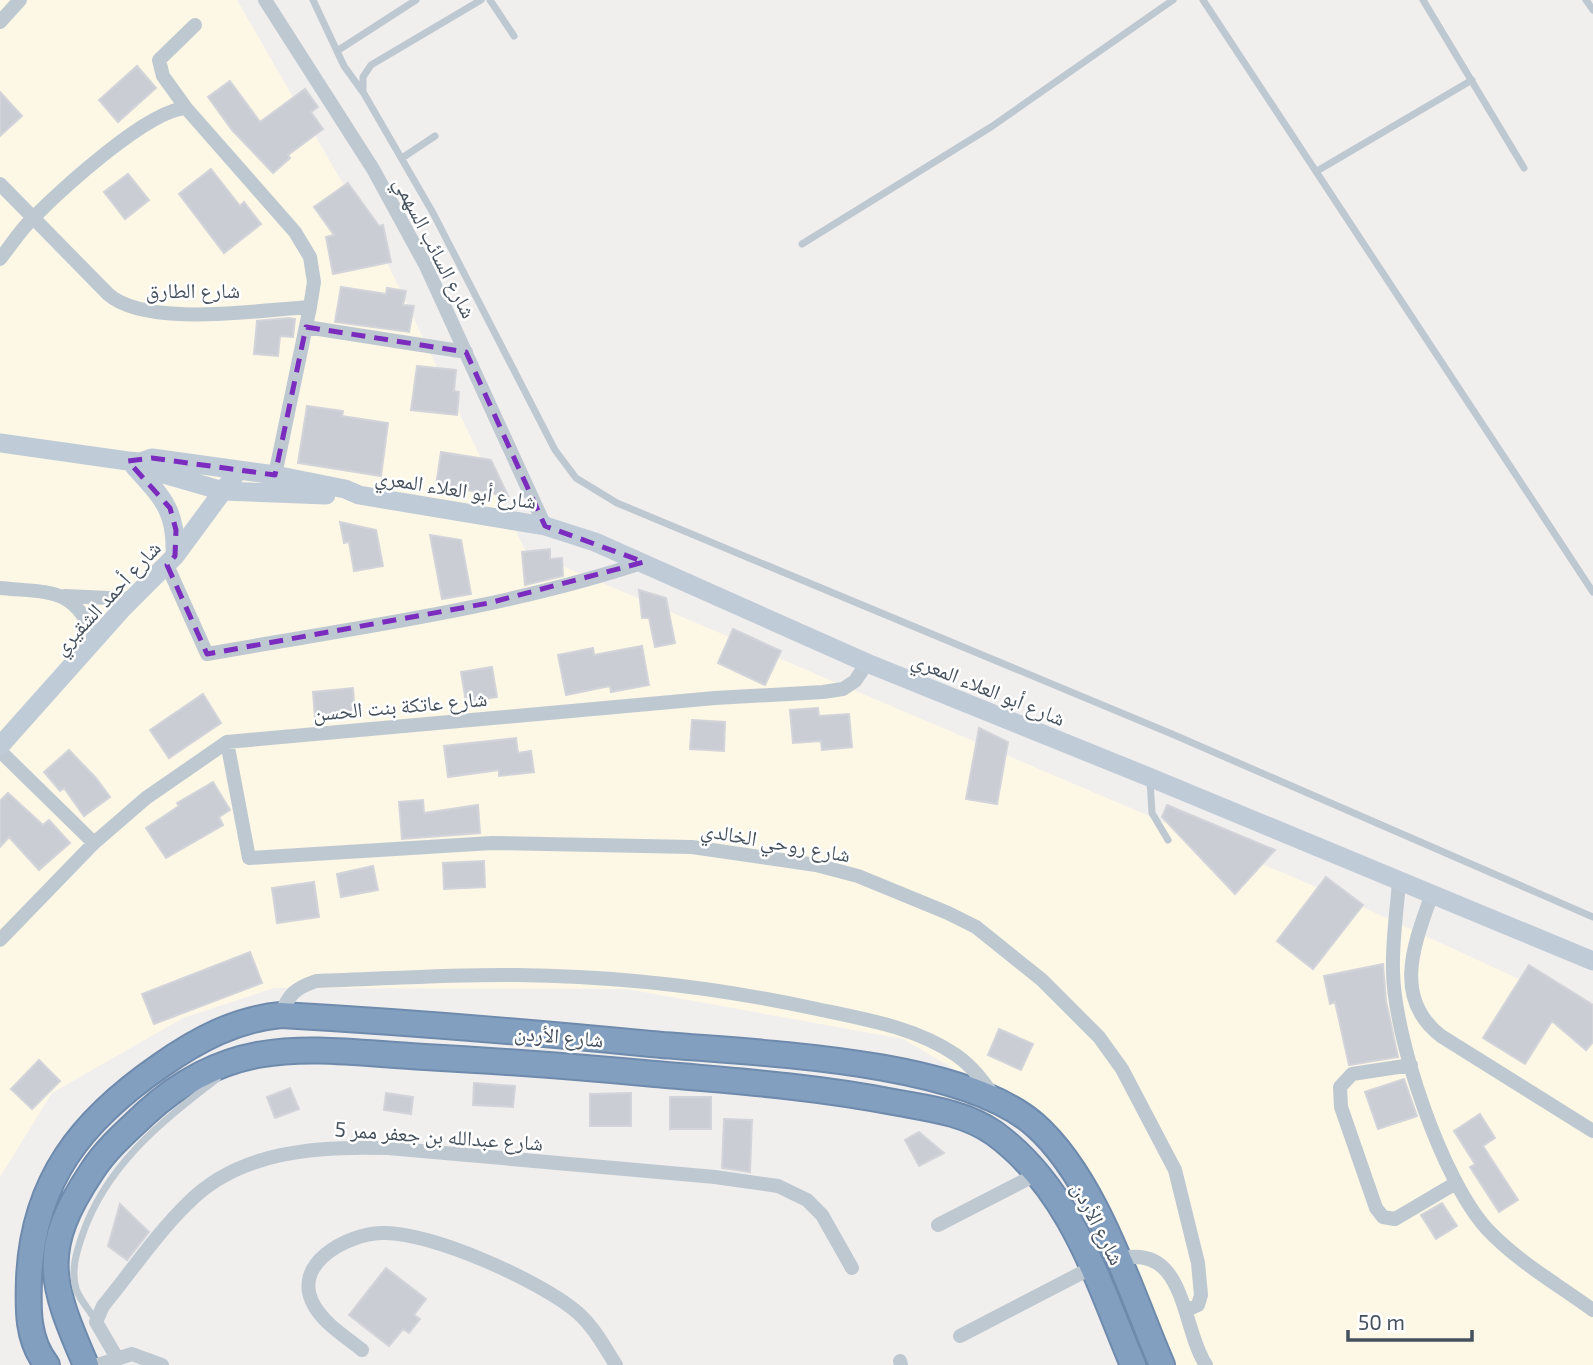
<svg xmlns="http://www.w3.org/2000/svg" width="1593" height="1365" font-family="'Exo 2','Noto Naskh Arabic',sans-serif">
<rect width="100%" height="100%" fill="#f1eeee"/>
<path fill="#fdf7e6" d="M0,0H237L380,248L525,550L1356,904L1593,1013V1365H1153L1091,1205L983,1086L903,1039L627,989L274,988L183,1018L52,1093L0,1177Z"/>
<path fill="#cacdd3" stroke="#d2d4da" stroke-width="2" d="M137,66L156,88L118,122L99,100Z
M230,81L260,122L305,89L318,107L311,112L323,129L288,155L290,158L273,173L232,130L208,97Z
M0,92L22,116L0,136Z
M211,169L240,206L244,202L261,224L224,253L179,194Z
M128,174L149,200L125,219L104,192Z
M348,183L379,226L383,225L391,262L333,274L326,237L334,235L314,207Z
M341,287L386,294L387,288L406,291L403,305L414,306L409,332L335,322Z
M289,318L295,319L293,337L280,336L278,356L254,354L257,321Z
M417,366L456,370L454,391L459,392L457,415L411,410Z
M307,406L343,411L342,416L388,423L381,476L298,463Z
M441,452L491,460L508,496L436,486Z
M340,522L376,530L383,566L354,571L349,542L344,543Z
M430,535L461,540L471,594L442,599Z
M550,549V559L562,558L563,576L525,585L522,552Z
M639,590L666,598L675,643L655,647L649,618H642Z
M733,629L781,651L765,685L718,663Z
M642,646L649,685L611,692L610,686L566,695L558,655L593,648L594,655Z
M492,667L497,697L466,702L461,672Z
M353,688L355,715L315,718L313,692Z
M203,694L221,723L169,758L150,730Z
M818,708L819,716L849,714L852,747L822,750L821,741L793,743L790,710Z
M692,720L725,722L724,751L690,749Z
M979,728L1008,742L997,804L966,799Z
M516,738L518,753L531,751L534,772L499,776V770L448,777L444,746Z
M69,750L96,778L110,797L84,816L64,788L60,791L44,772Z
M213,782L230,810L219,817L223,825L166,858L146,828L179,806L177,803Z
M8,793L43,825L49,820L70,843L39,870L9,837L0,847V801Z
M423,800L424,813L478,805L480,833L402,839L399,802Z
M1167,805L1275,850L1235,894L1162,817Z
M484,861L485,887L444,889L443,863Z
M373,866L378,890L341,897L337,874Z
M1326,877L1363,905L1313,969L1277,941Z
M314,882L319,917L277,923L272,888Z
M250,952L262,983L154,1024L142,994Z
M1383,964L1386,1001L1398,1057L1349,1065L1335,1002L1330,1004L1324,976Z
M1529,965L1593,1005V1042L1586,1050L1552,1021L1525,1064L1483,1038Z
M999,1029L1033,1044L1021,1070L988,1055Z
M39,1060L60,1081L32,1109L11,1089Z
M1404,1079L1417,1116L1378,1129L1365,1092Z
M474,1083L515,1086L513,1107L473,1105Z
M290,1088L299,1109L275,1118L267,1097Z
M386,1093L413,1097L411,1114L384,1110Z
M631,1093V1126H590V1094Z
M670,1097H711V1129H670Z
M1480,1114L1495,1138L1483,1146L1518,1200L1499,1212L1470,1167L1475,1164L1454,1131Z
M724,1119L752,1120L750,1172L722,1168Z
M919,1132L944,1153L919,1166L905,1140Z
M1442,1203L1457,1226L1436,1239L1421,1215Z
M120,1204L149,1232L127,1260L108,1246Z
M386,1268L426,1299L414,1315L420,1319L409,1333L403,1329L389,1346L349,1315Z"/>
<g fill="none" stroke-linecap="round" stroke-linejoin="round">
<g stroke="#6e8aac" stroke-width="28">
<path id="highway" d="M47,1365C27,1340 28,1309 29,1279C33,1180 82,1120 160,1066C197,1040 236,1019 281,1015C405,1022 528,1032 651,1044C751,1053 957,1058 1034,1124C1096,1178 1130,1291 1162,1365
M86,1365C50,1282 39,1250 92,1171C107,1148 127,1131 146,1113C236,1031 316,1051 425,1057C502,1061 579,1067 655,1074C737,1081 818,1087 899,1103C932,1109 965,1113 994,1133C1071,1189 1098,1282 1133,1365"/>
</g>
<path stroke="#bec8d1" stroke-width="7" d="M313,0L344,66L362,91
M481,0L371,65L363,77V92L433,213L555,450L576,478L617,503L1172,734L1593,917
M490,0L514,36
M1203,0L1593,592
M1423,0L1524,168
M1586,0L1593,10
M337,51L416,0
M402,158L435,136
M1317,171L1472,80
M802,244L991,127L1173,0
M1150,781L1152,813L1168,840
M96,1321C90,1311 80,1300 76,1289C71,1271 76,1253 82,1236C105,1167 161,1121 217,1079"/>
<path stroke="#bec8d1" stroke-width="14" d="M265,0L373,169L426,266L545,526
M0,22L20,0
M195,25L159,60L163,76L186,108L295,232L310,257L314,282L310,307L275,475
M0,184L108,294C146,328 259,310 310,307
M0,259C11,245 21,229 34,217C63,188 148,110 186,108
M306,327L466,352
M167,565L207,654C353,628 503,609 644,562
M0,588C51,593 73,586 96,639
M65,596L132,599
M227,742L249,858L492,843L692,847L816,865L858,876L948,913L976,927L1042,980L1099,1037L1122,1069L1175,1170L1198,1263L1201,1295L1198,1305L1187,1310
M0,751L94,843
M1399,881C1397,910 1392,941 1393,971C1394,1038 1442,1180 1487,1229C1517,1261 1557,1284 1593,1310
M1432,894C1414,944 1392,998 1441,1036L1593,1131
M0,940L94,843L146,798L227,742L715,698L823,692L843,689L855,681L867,663
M281,1015C288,994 296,988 316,981C383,979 450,974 517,975C616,976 720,988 817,1009C864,1019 915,1027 956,1055C973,1067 983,1081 995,1098
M1411,1065L1352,1074L1340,1087L1341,1107L1376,1208L1383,1217L1395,1219L1456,1183
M938,1225L1037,1174
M1119,1259C1187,1242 1181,1328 1206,1365
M960,1336L1093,1267
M362,1350C346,1337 326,1325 315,1307C289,1265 346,1234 382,1233C430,1231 543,1282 578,1313C594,1327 605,1348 616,1365
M117,1358L96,1322L103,1306C131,1272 157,1233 188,1203C240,1150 319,1146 388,1148L715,1177L778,1186L807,1200L822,1215L852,1268
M900,1361L901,1365
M98,1365L132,1354L162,1365"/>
<path stroke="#c0cbd8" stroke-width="19" d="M0,443L128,461L141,462L152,458L275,475L345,489L359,495L545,526L595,542L867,663L1149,777L1593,961
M144,465L150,470L223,491L326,495
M134,466C163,498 177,511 175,556
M0,746L123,608L175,556L237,472"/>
<use href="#highway" stroke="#839fc0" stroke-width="24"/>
</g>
<path fill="none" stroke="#7b2cbf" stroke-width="5" stroke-dasharray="14 9" stroke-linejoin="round" d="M306,327L466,352L545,526L644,562L489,603L207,654L167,565L175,556L176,530L170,508L128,461L152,458L275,475Z"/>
<g text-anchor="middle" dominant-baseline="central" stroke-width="5" stroke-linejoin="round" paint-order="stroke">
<g font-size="21" fill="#45515d" stroke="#fff">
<text transform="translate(436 247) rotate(63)">شارع السائب السهمي</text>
<text x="193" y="289">شارع الطارق</text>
<text transform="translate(456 488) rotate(9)">شارع أبو العلاء المعري</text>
<text transform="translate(106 597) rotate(-47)">شارع أحمد الشقيري</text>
<text transform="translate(989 688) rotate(22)">شارع أبو العلاء المعري</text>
<text transform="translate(400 705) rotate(-5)">شارع عاتكة بنت الحسن</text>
<text transform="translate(776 841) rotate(10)">شارع روحي الخالدي</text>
<text transform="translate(559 1035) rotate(5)">شارع الأردن</text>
<text transform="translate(439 1135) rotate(4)">شارع عبدالله بن جعفر ممر 5</text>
<text transform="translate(1099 1223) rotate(63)">شارع الأردن</text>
</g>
</g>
<path d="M1348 1330v10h124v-10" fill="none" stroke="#45515d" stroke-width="3.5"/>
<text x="1358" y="1330" font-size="21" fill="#45515d" stroke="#ffffff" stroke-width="5" paint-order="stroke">50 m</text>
</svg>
